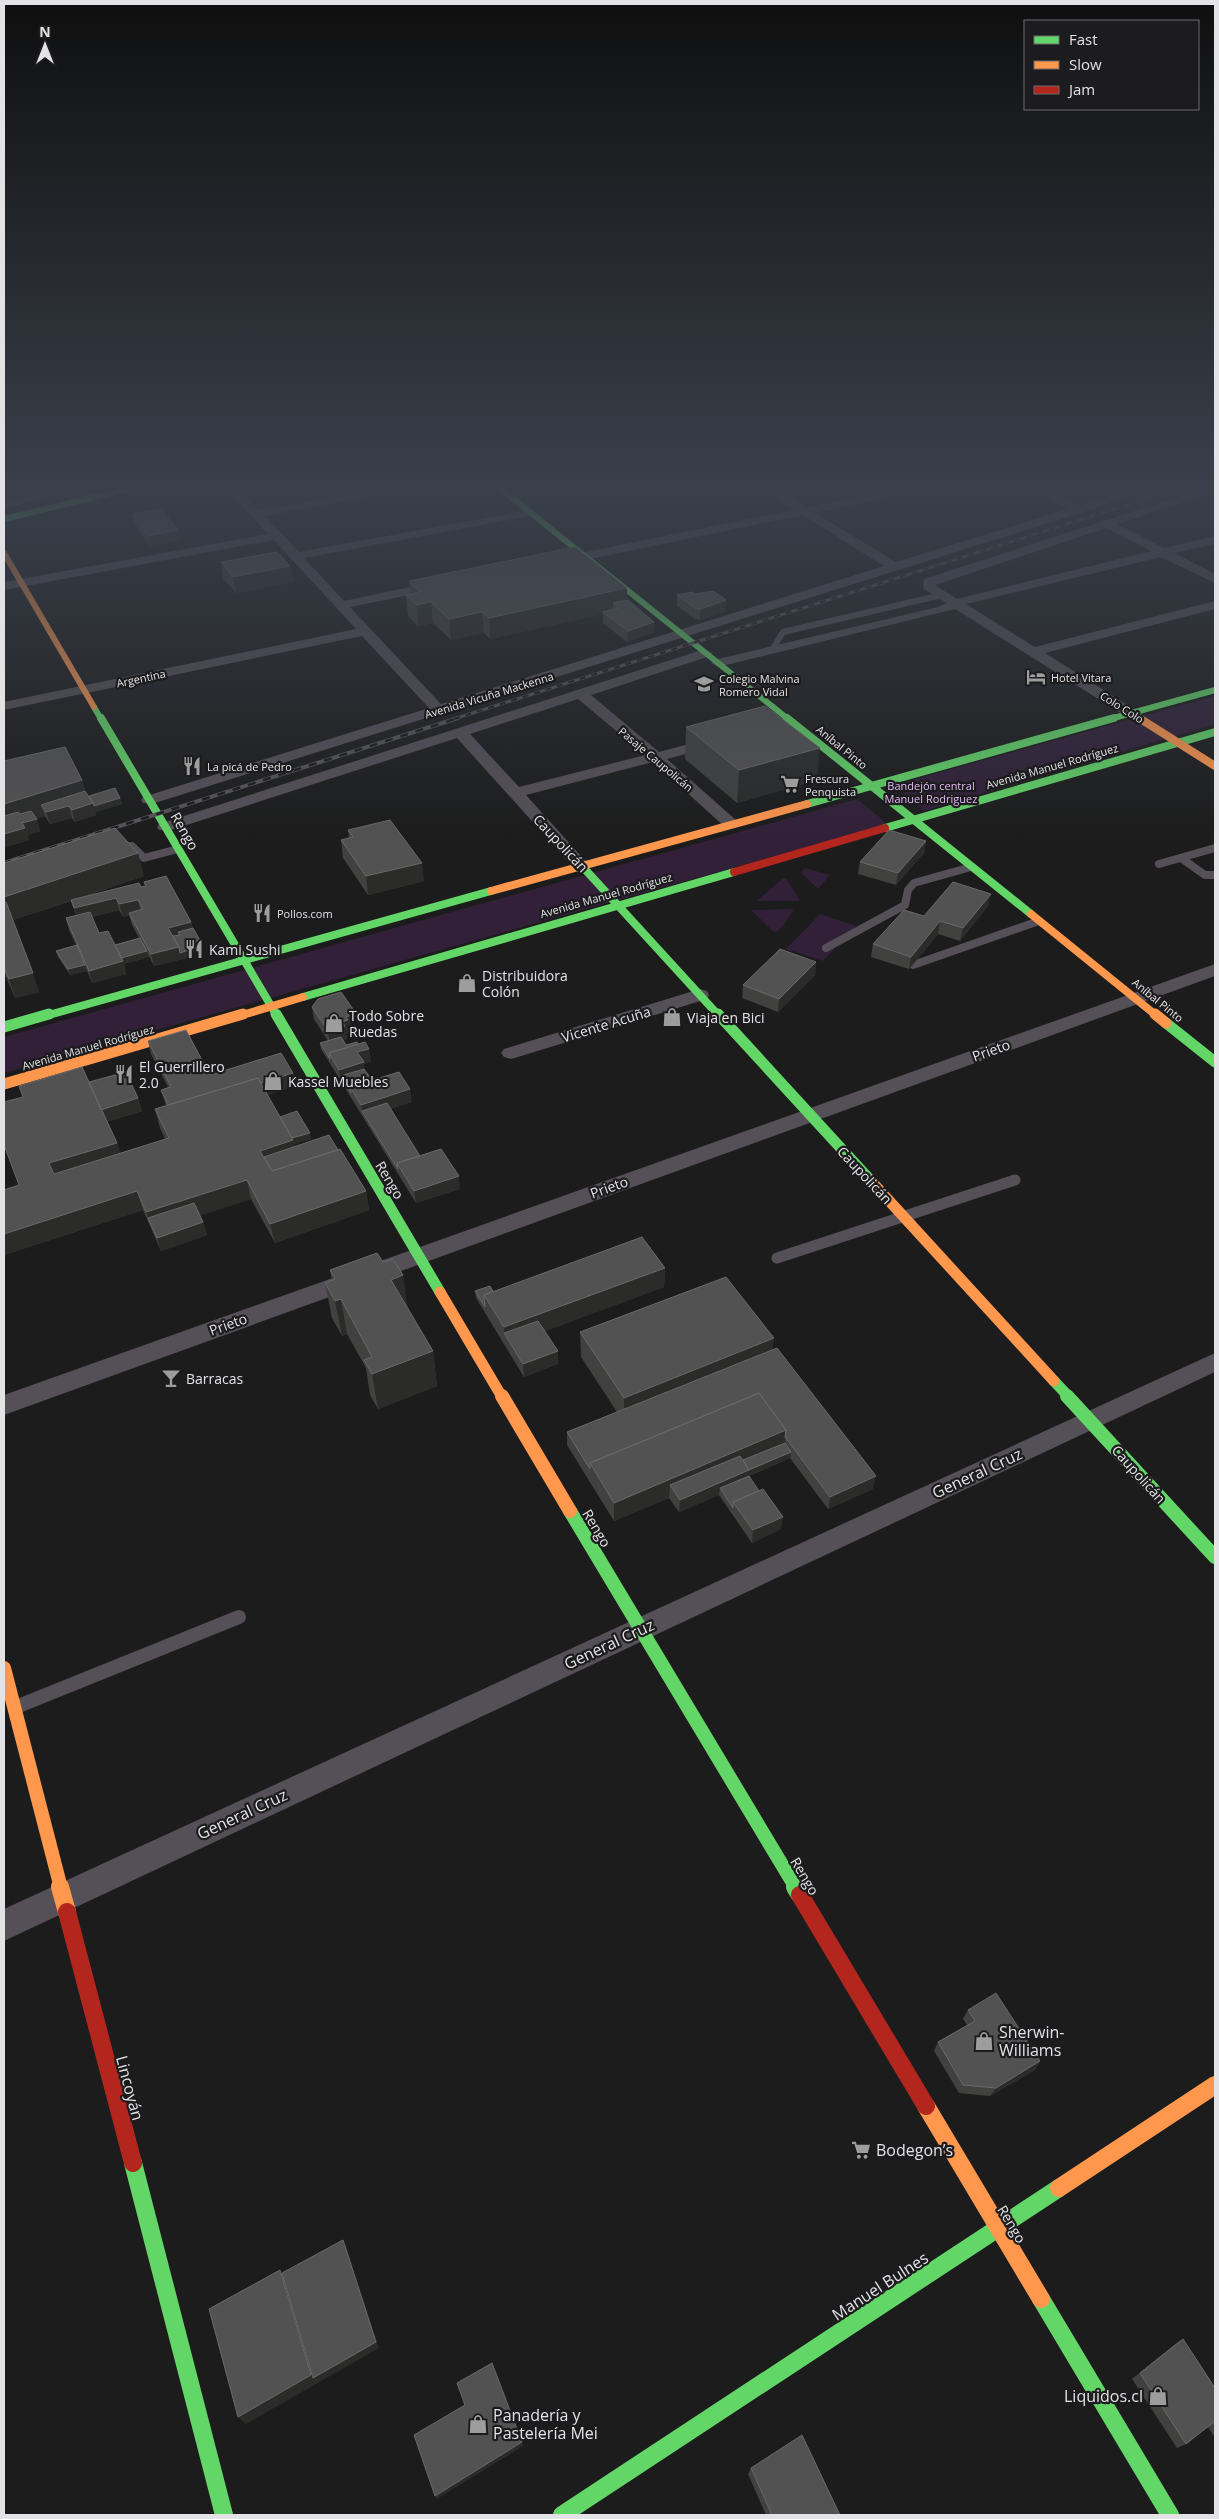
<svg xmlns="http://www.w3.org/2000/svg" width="1219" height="2519" font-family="'Open Sans',sans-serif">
<rect width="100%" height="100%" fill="#1c1c1c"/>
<path fill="#312038" d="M1215,696V724L924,811L894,785Z
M857,799L888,824L4,1073V1037Z
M805,868L830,875L818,889L801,873Z
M786,878L800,901H757L782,879Z
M794,909L784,925L775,933L751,910Z
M820,914L856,926L823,961L786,949Z"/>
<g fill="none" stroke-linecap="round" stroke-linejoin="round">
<path stroke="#555057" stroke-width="6" d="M4,505L71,489
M772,650L783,632L942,595"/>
<path stroke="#555057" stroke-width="8" d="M120,847L132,846L144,858L178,849
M1181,858L1205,875H1215
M1159,864L1215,848
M826,948L905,905L908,890L914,883L971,867
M913,965L1039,921"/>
<path stroke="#555057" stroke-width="11" d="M777,1258L1015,1180"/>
<path stroke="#555057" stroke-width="14" d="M16,1707L239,1617"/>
<path fill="#555057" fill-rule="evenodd" d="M227,489H239L259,510L377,489H400L394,492L265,516L299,552L534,509V515L530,516L304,558L344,601L439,581L444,582L445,585L444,588L350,607L441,704L884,566L803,515L561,565L555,561L561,557L794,510L762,489H776L806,507L899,489H920L914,492L815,513L896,562L1068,509L1032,489H1046L1079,505L1132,489H1149L1083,512L155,803H143L141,800L143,797L429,708L362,636L4,710V702L356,629L274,540L4,590V582L268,534Z
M1203,489H1215V492L1117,524L1164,548L1215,536V544L1174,553L1215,574V583L1161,557L966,604L1035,647L1215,601V609L1045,653L1137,711L1139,714L1137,717H1127L955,609L718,667L711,663L718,659L938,607L946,603L924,589L923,586L924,579ZM1106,528L1151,551L957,599L935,585Z
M705,649L712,653L710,656L591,695L659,752L715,737L720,739L723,742L720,745L667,759L737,821L739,824L737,827H725L653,762L526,795L590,866L588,870H576L457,738L171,830H159L157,827L159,824ZM578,699L645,755L519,787L470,734Z
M1215,964V976L4,1415V1395Z
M700,989L707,991L709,995L707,999L518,1057L511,1059L504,1057L501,1053L504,1049Z
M1215,1353V1372L4,1941V1909Z"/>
<path stroke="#63d668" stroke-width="6" d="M501,489L788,719
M4,519L128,489
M94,707L101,719
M1110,719L1215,690"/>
<path stroke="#63d668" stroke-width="8" d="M101,718L277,1016
M787,718L1031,914
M807,804L1114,718
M885,828L1215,732
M582,866L719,1016
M303,997L734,872
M45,1016L491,891"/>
<path stroke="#63d668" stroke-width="11" d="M276,1014L440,1292
M718,1014L871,1181
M1166,1023L1215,1062
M4,1027L49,1014
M1054,1381L1069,1397"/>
<path stroke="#63d668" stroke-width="14" d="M1067,1396L1215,1557
M570,1511L796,1888"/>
<path stroke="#63d668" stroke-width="18" d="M795,1887L800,1895
M133,2163L224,2515
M1041,2299L1170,2515
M562,2515L1059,2188"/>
<path stroke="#ff974d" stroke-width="6" d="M4,553L94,707
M1132,714L1141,719"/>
<path stroke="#ff974d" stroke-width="8" d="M1139,718L1215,766
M491,891L807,804
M1031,914L1157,1016
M239,1016L303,997"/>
<path stroke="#ff974d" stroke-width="11" d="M1155,1014L1166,1023
M4,1084L243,1014
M871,1181L1054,1381
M440,1292L502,1397"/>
<path stroke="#ff974d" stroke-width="14" d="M502,1396L570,1511
M4,1668L61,1888"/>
<path stroke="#ff974d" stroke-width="18" d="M60,1887L67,1912
M926,2106L1041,2299
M1059,2188L1215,2085"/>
<path stroke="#b3261e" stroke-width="8" d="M734,872L885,828"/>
<path stroke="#b3261e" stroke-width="18" d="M800,1895L926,2106
M67,1912L133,2163"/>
<g stroke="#575458" stroke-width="3">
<path id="rail-far1" d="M454,719L1177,489"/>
</g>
<g stroke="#575458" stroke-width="4">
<path id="rail" d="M4,863L458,718"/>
</g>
<use href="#rail-far1" stroke="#1c1b1d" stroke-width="2" stroke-dasharray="6" stroke-linecap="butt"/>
<use href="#rail" stroke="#1c1b1d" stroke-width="2.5" stroke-dasharray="8" stroke-linecap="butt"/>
</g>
<path fill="#414140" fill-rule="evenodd" d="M132,514L178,530L180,541L150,546L134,524Z
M221,562L290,566L293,582L236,593L223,578Z
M409,581L627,600L654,622L653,633L627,642L603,623V614L490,639L484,633L451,640L433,623L418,626L408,616L406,595L410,594Z
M695,594L726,600L725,611L700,620L695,619L677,606V595Z
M686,727L817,780L737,803L685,759Z
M4,761L82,780L85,791L89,796L120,798L122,804L95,812L96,815L75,822L72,818L50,824L45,816L37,819L40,831L27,835L29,840L6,847L5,844L4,845Z
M348,830L424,881L368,895L343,858L341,840L349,838Z
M926,841L924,853L896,885L858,874L860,862Z
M4,863L144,876L77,899L141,887L145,886L144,882L191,922L193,928L203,951L190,954L191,957L154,966L149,956V957L124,964L126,974L92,983L87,971L70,975L58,957L56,951L76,945L69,930L66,918L76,915L71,901L13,920L39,992L15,998L6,977H4ZM119,910L123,917L129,915L132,925L139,938L115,945L99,933L92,917Z
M988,906L960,941L938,934L909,969L871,957L873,944L924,916Z
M816,962L815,975L778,1012L742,998L743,985Z
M312,1007L353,1009L354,1022L350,1023L351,1029H350V1033L346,1034L347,1039L343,1040L346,1045L371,1061L364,1064V1069L372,1080L412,1102L390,1109L420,1156L460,1189L416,1203L321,1049L320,1043L328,1041L314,1019Z
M148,1041L210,1075L293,1073L296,1086L267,1095L280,1117L311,1139L294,1144L295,1147L338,1150L366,1191L369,1210L275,1243L251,1199L200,1215L203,1222L207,1235L161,1251L143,1210L4,1255V1190L19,1185L89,1082L138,1098L142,1111L107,1122L117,1143L120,1153L165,1139L160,1128L155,1109L166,1106L161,1090L168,1087L151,1054Z
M665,1268L664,1287L545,1331L558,1351V1364L524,1377L476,1298L475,1291H493Z
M330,1270L408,1310L433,1351L437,1386L378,1409L370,1395L366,1368L347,1334L342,1336L332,1318L325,1283L332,1281Z
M580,1332L772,1350L873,1489L828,1509L790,1458L749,1476L781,1529L752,1543L719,1495L679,1512L669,1498L614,1521L567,1445V1432L617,1412L581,1357Z
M968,2010L1040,2061L1035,2070L990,2096L959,2093L934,2051L938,2042L967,2025L963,2019Z
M1183,2339L1215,2388V2438L1208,2427L1186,2444L1177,2448L1132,2379L1174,2345Z
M751,2468L840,2515H766L748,2474Z"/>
<path fill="#2b2b2a" d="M178,530L180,541L150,546L148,536Z
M290,566L293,582L236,593L233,577Z
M627,588V609L619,608L613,603V612H603V614L490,639L489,618Z
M726,600L725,611L700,620V609Z
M431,602L433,623L418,626L417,605Z
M482,612L484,633L451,640L449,619Z
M654,622L653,633L627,642L628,631Z
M820,748L817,780L737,803L739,770Z
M82,780L88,803L69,806L72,818L50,824L46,812L41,805L45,816L37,819L40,831L27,835L29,840L6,847L4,839V804Z
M120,798L122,804L95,812L96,815L75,822L72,810L93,803Z
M926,841L924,853L896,885L898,873Z
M138,853L144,876L4,923V897Z
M422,863L424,881L368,895L366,876Z
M991,894L988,906L960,941L963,928Z
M116,898L119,910L78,920L74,908Z
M138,900L141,912L123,917L119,904Z
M940,921L938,934L909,969L911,957Z
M191,922L194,934L178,932L179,938L173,940L168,928Z
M202,944L203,951L190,954L191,957L154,966L151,954L179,947L188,948Z
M147,951L149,957L124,964L126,974L92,983L89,971L120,958Z
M816,962L815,975L778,1012L779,999Z
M85,965L87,971L70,975L68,969Z
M4,969L6,977H4Z
M33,973L39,992L15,998L9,979Z
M353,1009L354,1022L350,1023L351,1029H350V1033L346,1034L347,1039L330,1044L328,1031L342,1022L346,1011Z
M369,1049L371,1061L364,1064L365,1075L340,1076L339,1070L333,1058Z
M293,1073L296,1086L175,1124L171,1111Z
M410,1089L412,1102L366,1117L362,1111L361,1105Z
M138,1098L142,1111L104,1123L100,1110Z
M310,1133L311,1139L294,1144L297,1159L268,1169L260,1151L288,1139Z
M117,1143L122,1162L56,1182L49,1163Z
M459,1176L460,1189L416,1203L414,1191Z
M247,1180L251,1199L154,1231L146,1212Z
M137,1191L143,1210L4,1255V1234Z
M366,1191L369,1210L275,1243L270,1224Z
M203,1222L207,1235L161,1251L157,1238Z
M665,1268L664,1287L511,1344L504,1333V1327Z
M403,1275L408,1311L391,1280Z
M341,1299L347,1334L342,1336L335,1301Z
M774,1338L771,1363L624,1422V1398Z
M433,1351L437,1386L378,1409L372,1374Z
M558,1351V1364L524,1377L523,1364Z
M786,1430L784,1449L670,1485L669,1498L614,1521V1503Z
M791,1452L790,1458L720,1488L719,1495L679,1512L680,1500Z
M876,1476L873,1489L828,1509L830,1497Z
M783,1517L781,1529L752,1543L753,1530Z
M1040,2061L1035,2070L990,2096L996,2088Z
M343,2240L346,2246L379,2348L246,2424L238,2417L280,2270L287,2280Z
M522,2442L523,2446L437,2499L435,2496Z"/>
<path fill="#535252" stroke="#696969" d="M161,509L178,530L148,536L132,514Z
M575,547L627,588L489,618L482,612L449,619L431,602L417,605L406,595L420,592L409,581Z
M277,552L290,566L233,577L221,562Z
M713,591L726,600L700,609H696L677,595L692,592L695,594Z
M628,600L654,622L628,631L603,612L619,608L613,603Z
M765,706L820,748L739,770L686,727Z
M65,747L82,780L4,804V761Z
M115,788L120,798L94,806L93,803L89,796Z
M85,791L93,803L72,810L69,806L46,812L41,805Z
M31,811L37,819L22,823L25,828L4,834V816L18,812L20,814Z
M390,820L422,863L366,876L341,840L353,837L348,830Z
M115,828L138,853L4,897V863Z
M889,830L926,841L898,873L860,862Z
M166,876L191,922L168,928L179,947L151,954L129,913L143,909L138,900L119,904L116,898L74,908L71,900L139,883L141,887L146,886L144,882Z
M953,882L991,894L963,928L940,921L911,957L873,944L904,910L924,916Z
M6,902L33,973L9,979L4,967V903Z
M90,912L99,933L108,931L123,961L89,971L66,918Z
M193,928L202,944L188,948L189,950L180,953L179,947L173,936L180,935L178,932Z
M140,938L147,951L121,958L115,945Z
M77,945L85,965L68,969L56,951Z
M780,949L816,962L779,999L743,985Z
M341,992L353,1009L346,1011L349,1016L346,1017L348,1020L342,1022L345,1026L328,1031L312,1007L318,999Z
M186,1030L210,1075L281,1053L293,1073L261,1083L258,1078L168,1105L161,1090L171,1087L148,1041Z
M341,1037L346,1045L357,1042L358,1044L329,1053L330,1059L320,1043Z
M365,1042L369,1049L357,1052L364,1062L339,1070L329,1053Z
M82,1067L117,1143L49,1163L54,1174L169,1138L155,1109L258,1078L293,1140L260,1151L272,1171L340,1149L366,1191L270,1224L247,1180L146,1212L137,1191L4,1234V1190L19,1185L4,1145V1102L23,1097L19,1086Z
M364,1069L372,1080L350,1087L351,1093L340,1076Z
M126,1072L138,1098L101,1110L89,1082Z
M399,1072L410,1089L361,1105L350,1087Z
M387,1103L420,1156L397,1163L398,1169L362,1111Z
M297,1111L310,1133L292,1138L280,1117Z
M329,1135L338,1150L272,1171L264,1157Z
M441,1149L459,1176L414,1191L397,1163Z
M194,1203L203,1222L157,1238L148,1218Z
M642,1237L665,1268L504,1327L484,1295Z
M377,1253L383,1262L393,1259L403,1275L391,1280L433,1351L372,1374L364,1360L372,1357L341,1299L335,1301L325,1283L335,1279L330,1270Z
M726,1277L774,1338L624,1398L580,1332Z
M490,1286L493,1291L484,1295L485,1307L475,1291Z
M538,1321L558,1351L523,1364L504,1333Z
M777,1348L876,1476L830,1497L785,1437L786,1430L759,1393L590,1463V1469L567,1432Z
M759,1393L786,1430L614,1503L590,1463Z
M785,1443L791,1452L749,1470L743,1460Z
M740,1456L749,1470L680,1500L670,1485Z
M749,1476L759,1491L733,1502V1508L720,1488Z
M763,1489L783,1517L753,1530L733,1502Z
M996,1993L1040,2061L996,2088L963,2085L938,2042L975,2021L968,2010Z
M343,2240L376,2342L313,2378L282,2273Z
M280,2270L311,2375L238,2417L209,2309Z
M1183,2339L1215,2388V2421L1186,2444L1140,2373Z
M492,2363L522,2442L435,2496L414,2435L465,2405L457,2383Z
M802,2435L840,2515H772L751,2468Z"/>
<linearGradient id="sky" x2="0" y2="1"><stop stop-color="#0f0f0f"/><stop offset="0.58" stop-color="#3a404b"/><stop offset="1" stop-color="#3a404b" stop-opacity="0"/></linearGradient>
<rect width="1219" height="841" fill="url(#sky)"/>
<defs>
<g id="hotel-bare" transform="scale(1.5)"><path d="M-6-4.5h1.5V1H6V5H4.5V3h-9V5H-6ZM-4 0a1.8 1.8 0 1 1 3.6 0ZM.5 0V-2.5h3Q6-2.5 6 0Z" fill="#9d9d9e" stroke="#1c1b1d" stroke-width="2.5" paint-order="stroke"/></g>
<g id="school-bare" transform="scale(1.5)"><path d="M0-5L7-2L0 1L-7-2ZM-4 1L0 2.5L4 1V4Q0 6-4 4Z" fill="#9d9d9e" stroke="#1c1b1d" stroke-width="2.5" paint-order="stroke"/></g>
<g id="restaurant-bare" transform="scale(1.5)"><path d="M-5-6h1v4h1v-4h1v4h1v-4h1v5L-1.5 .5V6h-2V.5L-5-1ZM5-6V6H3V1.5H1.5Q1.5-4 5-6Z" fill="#9d9d9e" stroke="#1c1b1d" stroke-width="2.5" paint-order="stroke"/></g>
<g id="supermarket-bare" transform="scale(1.5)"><path d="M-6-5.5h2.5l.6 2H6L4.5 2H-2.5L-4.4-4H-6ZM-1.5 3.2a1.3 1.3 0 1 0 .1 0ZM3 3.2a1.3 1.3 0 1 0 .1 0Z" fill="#9d9d9e" stroke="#1c1b1d" stroke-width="2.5" paint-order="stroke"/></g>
<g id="shop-bare" transform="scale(1.5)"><path d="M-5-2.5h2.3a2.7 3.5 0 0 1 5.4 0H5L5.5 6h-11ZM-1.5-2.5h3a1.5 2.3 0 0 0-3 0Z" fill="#9d9d9e" stroke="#1c1b1d" stroke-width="2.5" paint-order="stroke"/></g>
<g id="bar-bare" transform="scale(1.5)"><path d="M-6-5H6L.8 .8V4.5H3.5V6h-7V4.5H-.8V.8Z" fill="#9d9d9e" stroke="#1c1b1d" stroke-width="2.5" paint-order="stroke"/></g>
</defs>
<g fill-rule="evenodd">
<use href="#hotel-bare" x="1036" y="677"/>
<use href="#school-bare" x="704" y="684"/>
<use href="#restaurant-bare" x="192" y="766"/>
<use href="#supermarket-bare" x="790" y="784"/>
<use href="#restaurant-bare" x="262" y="913"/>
<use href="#restaurant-bare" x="194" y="949"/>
<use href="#shop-bare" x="467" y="983"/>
<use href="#shop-bare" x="672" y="1017"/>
<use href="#shop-bare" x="334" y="1023"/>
<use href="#restaurant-bare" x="124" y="1074"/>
<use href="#shop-bare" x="273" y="1081"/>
<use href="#bar-bare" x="171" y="1378"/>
<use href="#shop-bare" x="984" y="2041"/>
<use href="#supermarket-bare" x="861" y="2150"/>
<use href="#shop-bare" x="1158" y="2396"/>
<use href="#shop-bare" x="478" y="2424"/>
</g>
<g text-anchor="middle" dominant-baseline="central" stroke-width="4.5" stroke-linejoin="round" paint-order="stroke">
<g font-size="11" fill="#e3e2e4" stroke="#1c1b1d" text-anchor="start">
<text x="1051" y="677">Hotel Vitara</text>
<text x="719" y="678">Colegio Malvina<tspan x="719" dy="13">Romero Vidal</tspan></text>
<text x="207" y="766">La picá de Pedro</text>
<text x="805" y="778">Frescura<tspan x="805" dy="13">Penquista</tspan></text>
<text x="277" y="913">Pollos.com</text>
</g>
<g font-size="11" fill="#e3e2e4" stroke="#1c1b1d">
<text transform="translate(141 678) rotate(-12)">Argentina</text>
<text transform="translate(489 695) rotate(-17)">Avenida Vicuña Mackenna</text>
<text transform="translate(1122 707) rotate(32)">Colo Colo</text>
<text transform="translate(842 747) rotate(39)">Aníbal Pinto</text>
<text transform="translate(656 759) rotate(40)">Pasaje Caupolicán</text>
<text transform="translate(1052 766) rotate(-16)">Avenida Manuel Rodríguez</text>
<text transform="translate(606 895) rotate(-16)">Avenida Manuel Rodríguez</text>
<text transform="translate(1158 1000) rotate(39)">Aníbal Pinto</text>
<text transform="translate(88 1047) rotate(-16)">Avenida Manuel Rodríguez</text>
</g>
<g font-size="11" fill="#e4b9f6" stroke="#1c1b1d">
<text x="931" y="785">Bandejón central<tspan x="931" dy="13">Manuel Rodriguez</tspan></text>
</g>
<g font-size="14" fill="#e3e2e4" stroke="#1c1b1d">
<text transform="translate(185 831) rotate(60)">Rengo</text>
<text transform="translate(561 843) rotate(47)">Caupolicán</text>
<text transform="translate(606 1024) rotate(-17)">Vicente Acuña</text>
<text transform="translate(991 1050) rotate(-20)">Prieto</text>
<text transform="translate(865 1175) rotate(47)">Caupolicán</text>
<text transform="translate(390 1180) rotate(59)">Rengo</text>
<text transform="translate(609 1187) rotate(-20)">Prieto</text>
<text transform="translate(228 1324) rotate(-20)">Prieto</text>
<text transform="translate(1139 1474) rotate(48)">Caupolicán</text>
<text transform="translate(597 1528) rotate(59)">Rengo</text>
<text transform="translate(805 1876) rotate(59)">Rengo</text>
<text transform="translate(1012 2224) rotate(59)">Rengo</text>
</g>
<g font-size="14" fill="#e3e2e4" stroke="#1c1b1d" text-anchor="start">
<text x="209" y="949">Kami Sushi</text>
<text x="482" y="975">Distribuidora<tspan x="482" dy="16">Colón</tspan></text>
<text x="349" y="1015">Todo Sobre<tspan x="349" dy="16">Ruedas</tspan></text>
<text x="687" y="1017">Viaja en Bici</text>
<text x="139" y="1066">El Guerrillero<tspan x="139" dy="16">2.0</tspan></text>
<text x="288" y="1081">Kassel Muebles</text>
<text x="186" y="1378">Barracas</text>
</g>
<g font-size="16" fill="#e3e2e4" stroke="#1c1b1d">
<text transform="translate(977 1473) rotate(-25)">General Cruz</text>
<text transform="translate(609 1644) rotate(-25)">General Cruz</text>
<text transform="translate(242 1814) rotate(-25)">General Cruz</text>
<text transform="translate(130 2088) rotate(75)">Lincoyán</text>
<text transform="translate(880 2286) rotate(-33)">Manuel Bulnes</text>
</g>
<g font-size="16" fill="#e3e2e4" stroke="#1c1b1d" text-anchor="start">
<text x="999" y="2032">Sherwin-<tspan x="999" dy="18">Williams</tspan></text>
<text x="876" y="2150">Bodegon’s</text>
<text x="1143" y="2396" text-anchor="end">Liquidos.cl</text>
<text x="493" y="2415">Panadería y<tspan x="493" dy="18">Pastelería Mei</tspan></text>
</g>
</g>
<rect width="1219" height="2519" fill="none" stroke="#e3e2e4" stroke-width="10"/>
<rect x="1024" y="20" width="175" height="90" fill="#1c1b1d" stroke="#6c6b6d"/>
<rect x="1034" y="36" width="25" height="8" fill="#63d668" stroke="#6c6b6d"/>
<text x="1069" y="45" font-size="15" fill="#e3e2e4">Fast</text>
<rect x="1034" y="61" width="25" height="8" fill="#ff974d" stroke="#6c6b6d"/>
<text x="1069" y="70" font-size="15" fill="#e3e2e4">Slow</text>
<rect x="1034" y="86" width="25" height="8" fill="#b3261e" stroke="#6c6b6d"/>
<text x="1069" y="95" font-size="15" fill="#e3e2e4">Jam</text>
<g transform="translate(45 45)" stroke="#1c1b1d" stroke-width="4" paint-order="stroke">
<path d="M0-4L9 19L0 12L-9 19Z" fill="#e3e2e4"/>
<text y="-8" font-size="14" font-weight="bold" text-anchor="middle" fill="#e3e2e4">N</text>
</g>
</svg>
